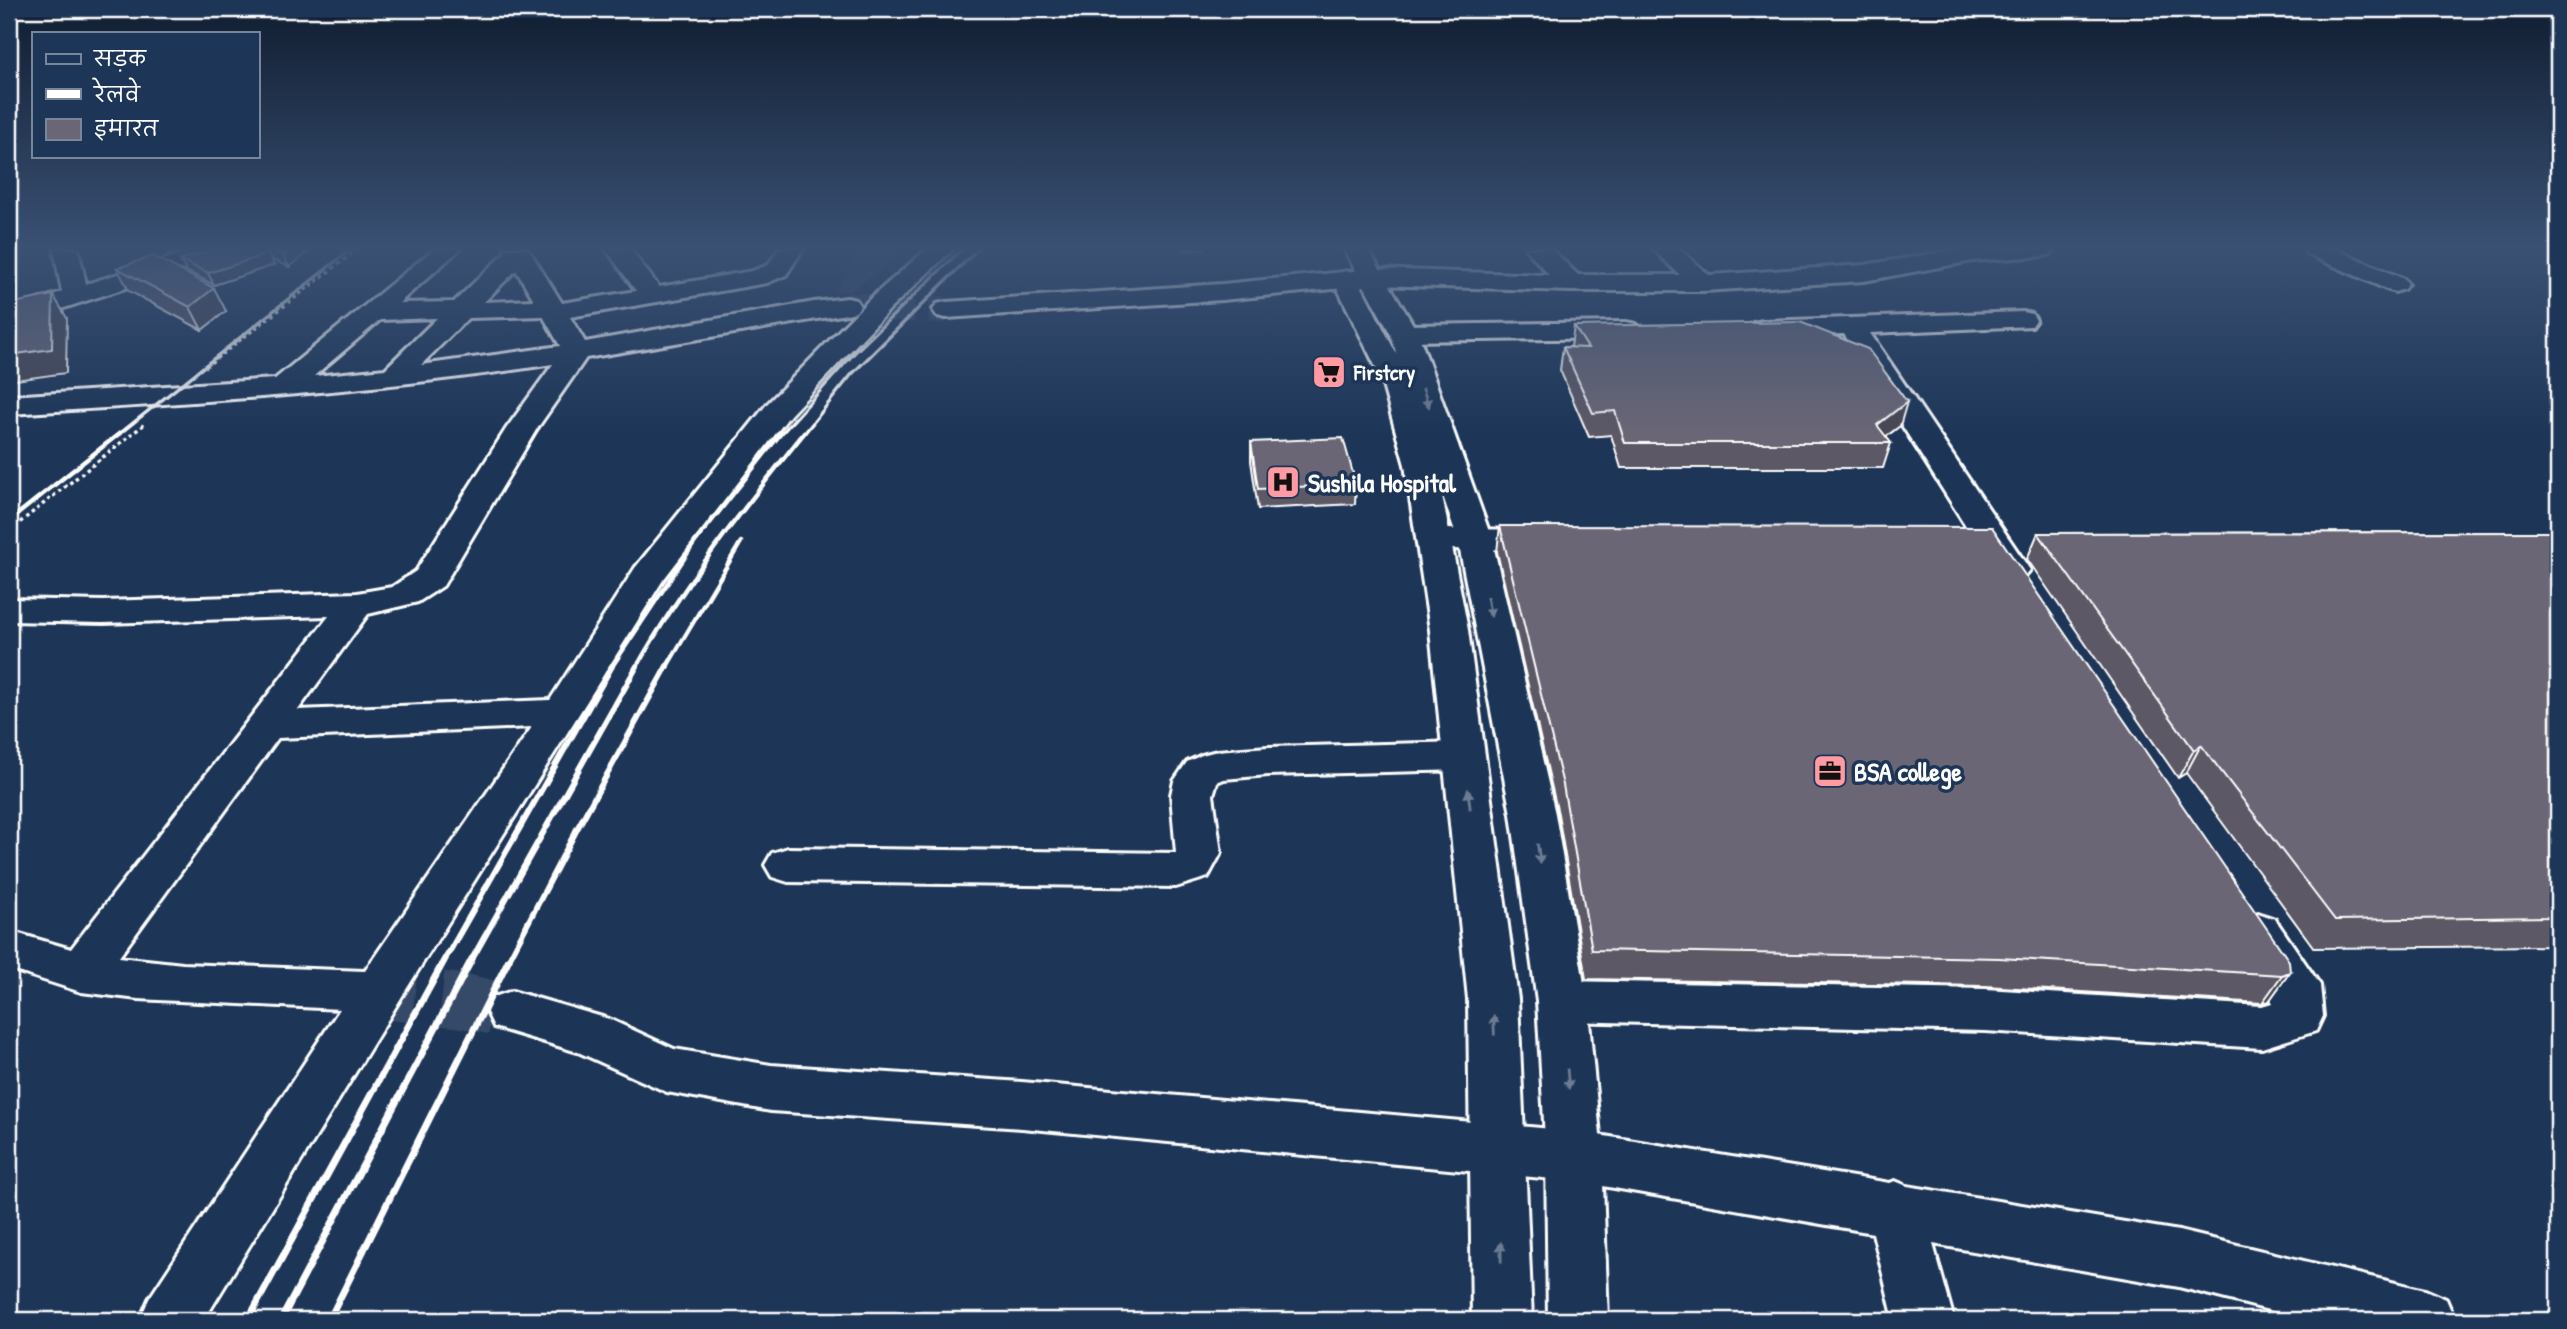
<svg xmlns="http://www.w3.org/2000/svg" width="2567" height="1329" font-family="'Patrick Hand','Playpen Sans Deva',sans-serif">
<rect width="100%" height="100%" fill="#1d3557"/>
<filter id="ink" filterUnits="userSpaceOnUse"><feTurbulence type="fractalNoise" baseFrequency=".0143" numOctaves="2"/><feDisplacementMap in="SourceGraphic" scale="14" xChannelSelector="R" yChannelSelector="G"/><feConvolveMatrix kernelMatrix="1 2 1 2 8 2 1 2 1" color-interpolation-filters="sRGB"/></filter>
<g filter="url(#ink)">
<path fill="#344460" d="M860,249H908L850,292L835,291Z"/>
<g fill="none" stroke-linecap="round" stroke-linejoin="round">
<path stroke="#344968" stroke-width="27" stroke-dasharray="27 14" stroke-linecap="butt" d="M847,306L946,310"/>
<path stroke="#344968" stroke-width="54" stroke-dasharray="54 27" stroke-linecap="butt" d="M361,990L464,1001L512,1012"/>
<g stroke="#fff" stroke-width="6">
<path id="minor" d="M54,249H78L86,284L198,249H233L230,254L9,326V309L62,292Z
M434,249H460L399,303L454,302L506,252L504,249H528L562,303L636,291L606,249H630L659,287L752,271L768,265L779,249H803L786,275L767,283L570,317L585,342L814,302L847,298L856,300L860,306L856,312L847,314L586,358L536,430L443,586L418,602L368,614L298,710L550,700L635,568L768,403L873,296L927,249H953L891,308L790,415L663,580L407,988L204,1320H140L149,1299L340,1009L138,999L81,992L9,969V931L71,949L329,616L103,623L9,621V599L103,601L357,593L392,587L416,571L506,429L553,364C373,392 192,403 9,414V396L275,379ZM516,270L534,300L484,302ZM543,316L560,346L421,365L468,318ZM437,318L385,369L314,376L380,320ZM532,727L365,971L183,964L119,957L278,738Z
M1526,249H1551L1578,275H1680L1653,249H1679L1709,275L1864,265L1961,249H2054L2051,254L2042,256L1972,261L1864,281L1703,291H1571L1374,285L1222,300L946,318L937,316L933,310L937,304L946,302L1222,284L1374,269L1549,275Z
M2304,249H2335L2404,279L2408,284L2404,289L2395,292L2386,289L2307,254Z
M2023,312L2032,314L2036,320L2032,326L1870,333L2030,570L2024,577L2012,581L2000,577L1994,570L1844,334L1763,337L1753,335L1749,329L1753,323L1763,321Z
M1626,322L1636,324L1640,330L1636,336L1626,338L1404,341L1394,339L1390,333L1394,327L1404,325Z
M1434,529L1550,530L1562,533L1567,540L1562,547L1550,550L1434,549L1422,546L1417,539L1422,532Z
M1464,742L1479,746L1485,756L1479,766L1464,770L1268,775L1224,779L1217,782L1213,795L1221,853L1208,877L1176,887L788,882L772,877L765,865L772,853L788,848L1176,853L1171,795L1174,781L1187,762L1202,755L1217,751L1268,747Z
M2258,913L2275,919L2320,985L2323,1016L2316,1031L2262,1048L1985,1031L1562,1021L1544,1015L1537,1001L1544,987L1562,981L1985,989L2262,1006L2272,1003L2271,989L2234,932L2241,919Z
M512,991L609,1019L674,1049L771,1065L1022,1082L1574,1131L1890,1183L1895,1181L1907,1186L2179,1231L2425,1290L2446,1299L2455,1320H2308L2179,1287L1933,1244L1954,1320H1894L1873,1233L1574,1181L1022,1128L771,1111L667,1092L578,1052L494,1027L487,1012L494,997Z"/>
</g>
<g stroke="#fff" stroke-width="6">
<path id="major" d="M1344,249H1368L1418,333L1492,540L1555,814L1587,1001L1602,1156L1608,1320H1548L1546,1156L1537,1001L1511,814L1458,540L1441,490L1468,630L1518,999L1532,1320H1472L1468,999L1430,630L1405,465L1381,378L1333,279L1337,274L1346,271L1355,274L1397,355L1390,333Z"/>
</g>
<path stroke="#fff" stroke-width="3.5" stroke-dasharray="3.5 3.5" stroke-linecap="butt" d="M205,367L358,249
M9,531L146,423"/>
<use href="#minor" fill="#1d3557" fill-rule="evenodd"/>
<use href="#major" fill="#1d3557" fill-rule="evenodd"/>
<path stroke="#fff" stroke-width="3.5" d="M118,435L351,249
M780,435L855,352L962,249
M803,435L852,374L978,249"/>
<path stroke="#fff" stroke-width="4.5" d="M9,521L120,433
M611,668L695,542L781,433
M636,668C684,583 743,509 804,433
M666,668L741,542"/>
<path stroke="#fff" stroke-width="6" d="M444,961L612,666
M471,961L637,666
M508,961L577,829L667,666"/>
<path stroke="#fff" stroke-width="7" d="M248,1320L445,959
M281,1320L472,959
M329,1320L509,959"/>
</g>
<path fill="#5b5865" stroke="#fff" stroke-width="2" d="M215,249H312L289,267L271,259L274,265L214,285L186,271L180,260Z
M117,268L226,311L202,330L129,291Z
M1574,326L1900,426L1886,437L1891,443L1883,468H1621L1611,435L1589,437L1560,370L1563,347H1571Z
M1251,442L1356,484L1355,504L1258,509L1251,461Z
M1500,526L2290,972L2269,1001L2262,1003L1985,986L1586,979L1558,814L1497,552Z
M2558,532V946L2314,948L2186,773L2178,778L2027,559L2038,533Z"/>
<path fill="#4a4752" stroke="#fff" stroke-width="2" d="M166,249H191L169,255Z
M292,249H312L289,267L283,255Z
M1185,249H1205L1185,251Z
M268,254L274,265L214,285L208,273Z
M214,288L226,311L202,330L190,307Z
M53,295L67,318L66,373L16,380L9,368V355Z
M1907,402L1900,426L1877,443V425Z
M2201,745L2186,773L2178,778L2194,750Z
M2290,972L2269,1001L2262,1003L2282,975Z"/>
<path fill="#6a6675" stroke="#fff" stroke-width="2" d="M215,249H265L268,254L208,273L180,260Z
M268,249H292L283,255Z
M153,256L214,288L190,307L117,268Z
M53,295L52,349L9,355V304Z
M1800,322L1868,349L1907,402L1877,425L1891,443H1625L1615,411L1593,413L1563,347L1588,348L1574,326Z
M1343,438L1356,484L1258,489L1251,442Z
M1500,526L1992,527L2289,961L2290,972L2282,975L1999,958L1592,950L1563,785Z
M2558,532V917L2335,920L2201,745L2194,750L2038,533Z"/>
<defs><path id="oneway-solid" d="M-6-.8H1V-3.2L6.5 0L1 3.2V.8H-6Z" transform="scale(1.75)"/></defs>
<g fill="#6c7c92">
<use href="#oneway-solid" transform="translate(1426 398) rotate(71)"/>
<use href="#oneway-solid" transform="translate(1489 607) rotate(78)"/>
<use href="#oneway-solid" transform="translate(1469 799) rotate(-97)"/>
<use href="#oneway-solid" transform="translate(1539 854) rotate(81)"/>
<use href="#oneway-solid" transform="translate(1494 1025) rotate(-92)"/>
<use href="#oneway-solid" transform="translate(1568 1079) rotate(85)"/>
<use href="#oneway-solid" transform="translate(1501 1252) rotate(-91)"/>
</g>
</g>
<linearGradient id="sky" x2="0" y2="1"><stop stop-color="#101d30"/><stop offset="0.57" stop-color="#3a5174"/><stop offset="1" stop-color="#3a5174" stop-opacity="0"/></linearGradient>
<rect width="2567" height="435" fill="url(#sky)"/>
<defs>
<g id="supermarket-square" transform="scale(1.75)"><rect x="-9" y="-9" width="18" height="18" rx="4" fill="#ff9aa2" stroke="#1d3557"/><path d="M-6-5.5h2.5l.6 2H6L4.5 2H-2.5L-4.4-4H-6ZM-1.5 3.2a1.3 1.3 0 1 0 .1 0ZM3 3.2a1.3 1.3 0 1 0 .1 0Z" fill="#111"/></g>
<g id="hospital-square" transform="scale(1.75)"><rect x="-9" y="-9" width="18" height="18" rx="4" fill="#ff9aa2" stroke="#1d3557"/><path d="M-5-5h3v3.5h4V-5h3V5h-3V1.5h-4V5h-3Z" fill="#111"/></g>
<g id="office-square" transform="scale(1.75)"><rect x="-9" y="-9" width="18" height="18" rx="4" fill="#ff9aa2" stroke="#1d3557"/><path d="M-6-3h4V-5.5h4V-3h4V5H-6ZM-1-4.5V-3h2v-1.5ZM-6 0V1H6V0Z" fill="#111"/></g>
</defs>
<g fill-rule="evenodd">
<use href="#supermarket-square" x="1329" y="372"/>
<use href="#hospital-square" x="1283" y="482"/>
<use href="#office-square" x="1830" y="771"/>
</g>
<g text-anchor="middle" dominant-baseline="central" stroke-width="7" stroke-linejoin="round" paint-order="stroke">
<g font-size="21" font-weight="bold" fill="#fff" stroke="#1d3557" text-anchor="start">
<text x="1354" y="372">Firstcry</text>
</g>
<g font-size="26" font-weight="bold" fill="#fff" stroke="#1d3557" text-anchor="start">
<text x="1308" y="482">Sushila Hospital</text>
<text x="1854" y="771">BSA college</text>
</g>
</g>
<rect width="2567" height="1329" fill="none" stroke="#1d3557" stroke-width="35"/>
<rect x="18" y="18" width="2532" height="1294" fill="none" stroke="#fff" stroke-width="2.5" filter="url(#ink)"/>
<rect x="32" y="32" width="228" height="126" fill="#1d3557" stroke="#77869a" stroke-width="2"/>
<rect x="46" y="54" width="35" height="10" fill="#1d3557" stroke="#77869a" stroke-width="2"/>
<text x="94" y="66" font-size="21" fill="#ffffff">सड़क</text>
<rect x="46" y="89" width="35" height="10" fill="#ffffff" stroke="#77869a" stroke-width="2"/>
<text x="94" y="102" font-size="21" fill="#ffffff">रेलवे</text>
<rect x="46" y="119" width="35" height="21" fill="#6a6675" stroke="#77869a" stroke-width="2"/>
<text x="94" y="136" font-size="21" fill="#ffffff">इमारत</text>
</svg>
